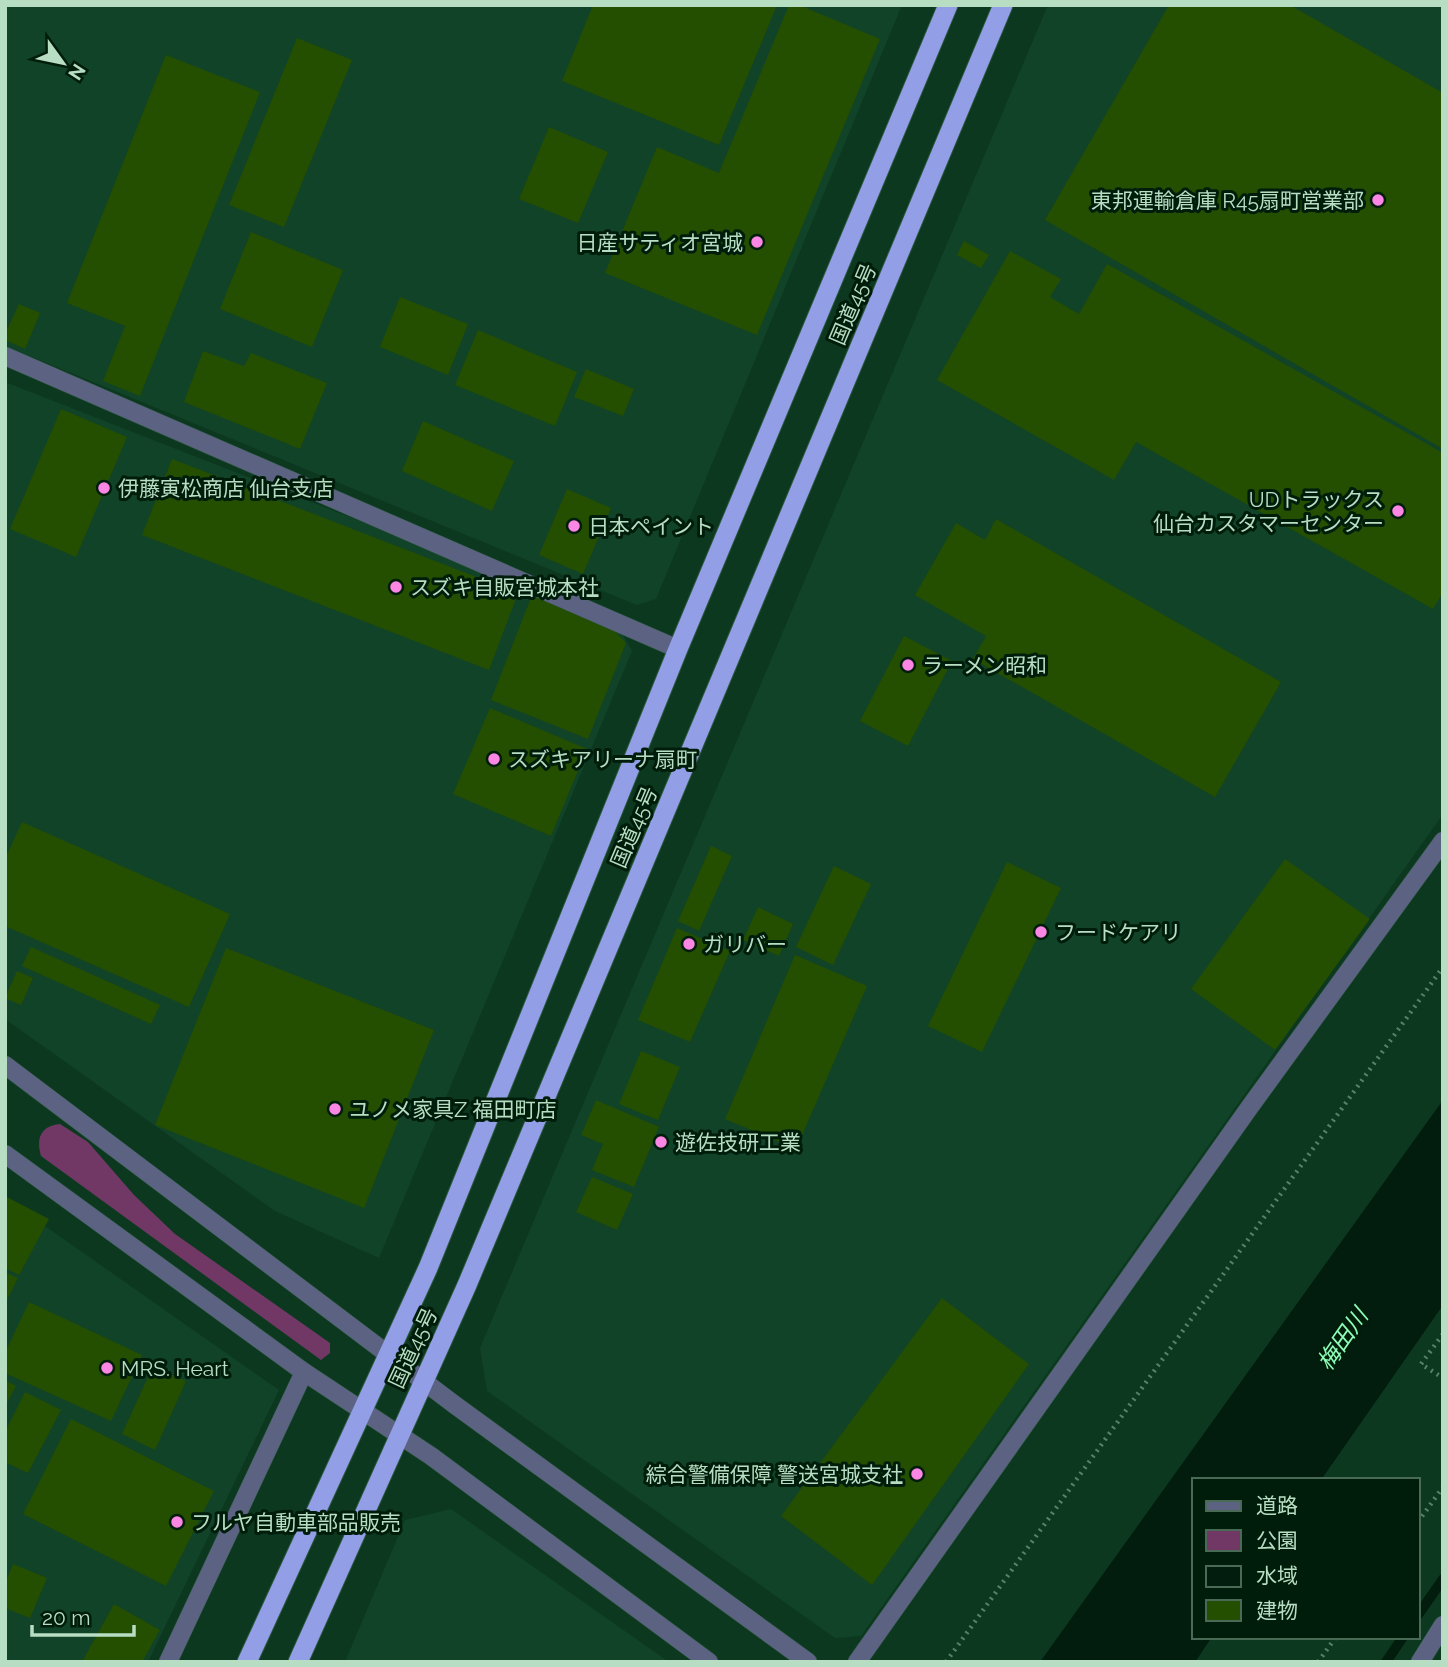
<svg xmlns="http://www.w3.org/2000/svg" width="1448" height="1667" font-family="Raleway,'Noto Sans JP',sans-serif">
<rect width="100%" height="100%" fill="#0c3820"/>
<path fill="#114328" d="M5,5H902L656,599L637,605L5,346Z
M1048,5H1443V814L861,1636L835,1638L487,1391L480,1348Z
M5,382L615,621L632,651L379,1258L275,1211L5,1019Z
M5,1198L279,1390L148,1662H5Z
M451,1509L669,1662H345L405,1520Z"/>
<path fill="#713865" d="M60,1124L88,1142L134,1195L175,1234L330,1343V1353L321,1360L41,1156C36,1139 40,1126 60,1124Z"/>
<path fill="#021c0d" d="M1443,1100V1305L1321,1480H1194V1637H1212L1195,1662H1040Z"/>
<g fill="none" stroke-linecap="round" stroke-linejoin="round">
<path stroke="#021c0d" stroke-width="10" d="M1418,1615L1443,1579
M1386,1662L1403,1637"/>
</g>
<path fill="#244e00" d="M593,5H777L719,145L562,81Z
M789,5H799L880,39L757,335L605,273L657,147L719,173Z
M1169,5H1290L1443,93V449L1045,220Z
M297,38L352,60L284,227L229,205Z
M166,55L260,92L140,396L103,381L125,326L67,303Z
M549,127L608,152L578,223L519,199Z
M251,232L343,270L312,347L220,309Z
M964,241L989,255L981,268L957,255Z
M1010,251L1061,279L1050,297L1079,314L1107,264L1443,453V592L1433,609L1136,442L1114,480L937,380Z
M400,297L468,324L448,375L380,347Z
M19,304L40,313L25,349L5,340V334Z
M478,330L577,372L555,426L455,385Z
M203,351L244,366L251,353L327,383L300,449L184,402Z
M586,369L634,389L623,416L574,397Z
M61,409L127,437L76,557L10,529Z
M423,421L514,461L492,511L402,471Z
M172,459L518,593L489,670L142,535Z
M567,489L611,508L583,574L539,555Z
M996,519L1281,682L1215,797L973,659L986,636L915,595L956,523L985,540Z
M532,595L610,626L626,643L588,739L491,700Z
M904,636L952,661L908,746L860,721Z
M490,708L587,749L551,836L453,794Z
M22,822L230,914L189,1007L5,926V859Z
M711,846L732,856L699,931L678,921Z
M1285,859L1370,919L1275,1050L1191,989Z
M1007,862L1061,888L982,1052L928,1026Z
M834,866L871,884L833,965L796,947Z
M758,907L793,924L779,956L743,940Z
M677,928L730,951L690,1042L638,1020Z
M31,947L160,1005L151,1024L22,966Z
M226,948L434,1030L364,1208L155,1125Z
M795,955L867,986L796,1149L725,1119Z
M17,971L33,978L21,1005L5,998Z
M641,1051L680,1067L658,1120L619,1104Z
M596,1100L659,1127L634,1187L592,1170L603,1144L581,1135Z
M592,1177L633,1194L617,1230L576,1212Z
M5,1196L49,1219L19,1275L5,1268Z
M5,1272L18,1278L5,1304Z
M942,1298L1029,1364L872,1585L781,1516Z
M29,1302L142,1355L111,1421L5,1373V1353Z
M153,1366L186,1381L155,1450L122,1434Z
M5,1380L16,1386L5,1407Z
M25,1392L61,1410L28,1473L5,1462V1432Z
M71,1419L214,1491L166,1586L23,1514Z
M13,1564L47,1578L30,1618L5,1608V1584Z
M114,1604L160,1630L142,1662H82Z"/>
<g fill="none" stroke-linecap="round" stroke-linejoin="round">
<g stroke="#2b563d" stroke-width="19">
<path id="minor" d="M5,356L678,649
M168,1662L304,1372
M857,1662L1249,1108L1443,841
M1420,1662L1443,1625"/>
</g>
<g stroke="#2b563d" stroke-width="19">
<path id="tertiary" d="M5,1065L455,1405L808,1662
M5,1154L304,1372L431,1456L709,1662"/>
</g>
<g stroke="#2b563d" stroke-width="21">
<path id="trunk" d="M247,1662L428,1268L678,649L948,5
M298,1662L467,1285L1003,5"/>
</g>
<path stroke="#588168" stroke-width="4.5" stroke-dasharray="2 5" stroke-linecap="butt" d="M1443,1334L1421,1364L1443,1378
M1418,1522L1443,1487
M946,1662L1443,967
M1318,1662L1336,1637"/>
<use href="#minor" stroke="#5c6282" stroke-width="18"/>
<use href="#tertiary" stroke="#5c6282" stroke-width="18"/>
<use href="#trunk" stroke="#929ee5" stroke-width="19"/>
</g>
<g fill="#fc86e4" stroke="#001d0b" stroke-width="2.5">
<circle cx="1378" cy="200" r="7"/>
<circle cx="757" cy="242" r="7"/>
<circle cx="104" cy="488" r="7"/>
<circle cx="1398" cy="511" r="7"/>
<circle cx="574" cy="526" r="7"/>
<circle cx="396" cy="587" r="7"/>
<circle cx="908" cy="665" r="7"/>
<circle cx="494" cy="759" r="7"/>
<circle cx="1041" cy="932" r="7"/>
<circle cx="689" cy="944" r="7"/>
<circle cx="335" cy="1109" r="7"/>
<circle cx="661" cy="1142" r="7"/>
<circle cx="107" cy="1368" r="7"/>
<circle cx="917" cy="1474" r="7"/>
<circle cx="177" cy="1522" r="7"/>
</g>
<g text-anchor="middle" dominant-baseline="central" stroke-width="6" stroke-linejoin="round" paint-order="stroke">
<g font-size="21" fill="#b7ddc3" stroke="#001d0b" text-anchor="start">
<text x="1364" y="200" text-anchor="end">東邦運輸倉庫 R45扇町営業部</text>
<text x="743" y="242" text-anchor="end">日産サティオ宮城</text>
<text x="118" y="488">伊藤寅松商店 仙台支店</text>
<text x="1384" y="499" text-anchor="end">UDトラックス<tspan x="1384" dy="24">仙台カスタマーセンター</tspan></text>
<text x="588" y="526">日本ペイント</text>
<text x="410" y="587">スズキ自販宮城本社</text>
<text x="922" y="665">ラーメン昭和</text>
<text x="508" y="759">スズキアリーナ扇町</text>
<text x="1055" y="932">フードケアリ</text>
<text x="703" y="944">ガリバー</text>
<text x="349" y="1109">ユノメ家具Z 福田町店</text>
<text x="675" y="1142">遊佐技研工業</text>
<text x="121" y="1368">MRS. Heart</text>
<text x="903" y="1474" text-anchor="end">綜合警備保障 警送宮城支社</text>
<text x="191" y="1522">フルヤ自動車部品販売</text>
</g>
<g font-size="21" fill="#b7ddc3" stroke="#001d0b">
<text transform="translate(853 304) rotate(-67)">国道45号</text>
<text transform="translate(634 827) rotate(-67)">国道45号</text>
<text transform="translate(413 1348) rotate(-65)">国道45号</text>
</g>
<g font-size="23" font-style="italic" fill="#8cfdb7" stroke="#001d0b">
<text transform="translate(1342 1339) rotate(-55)">梅田川</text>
</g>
</g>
<rect width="1448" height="1667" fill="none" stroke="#b7ddc3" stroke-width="14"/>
<rect x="1192" y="1478" width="228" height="161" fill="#001d0b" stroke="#496a55" stroke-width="2"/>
<rect x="1206" y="1501" width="35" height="10" fill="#5c6282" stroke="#496a55" stroke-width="2"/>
<text x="1256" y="1513" font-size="21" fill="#b7ddc3">道路</text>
<rect x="1206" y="1530" width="35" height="21" fill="#713865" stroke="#496a55" stroke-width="2"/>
<text x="1256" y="1548" font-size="21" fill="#b7ddc3">公園</text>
<rect x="1206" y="1566" width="35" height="21" fill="#021c0d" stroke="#496a55" stroke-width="2"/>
<text x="1256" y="1583" font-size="21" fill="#b7ddc3">水域</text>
<rect x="1206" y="1600" width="35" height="21" fill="#244e00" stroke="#496a55" stroke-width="2"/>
<text x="1256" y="1618" font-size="21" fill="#b7ddc3">建物</text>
<g transform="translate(63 63) rotate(123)" stroke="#001d0b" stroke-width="5" paint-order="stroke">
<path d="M0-5L12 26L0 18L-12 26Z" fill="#b7ddc3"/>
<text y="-10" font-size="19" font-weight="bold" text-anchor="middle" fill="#b7ddc3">N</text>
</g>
<path d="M32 1625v10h102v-10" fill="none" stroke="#b7ddc3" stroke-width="3.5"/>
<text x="42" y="1625" font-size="21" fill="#b7ddc3" stroke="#001d0b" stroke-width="5" paint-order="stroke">20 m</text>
</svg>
